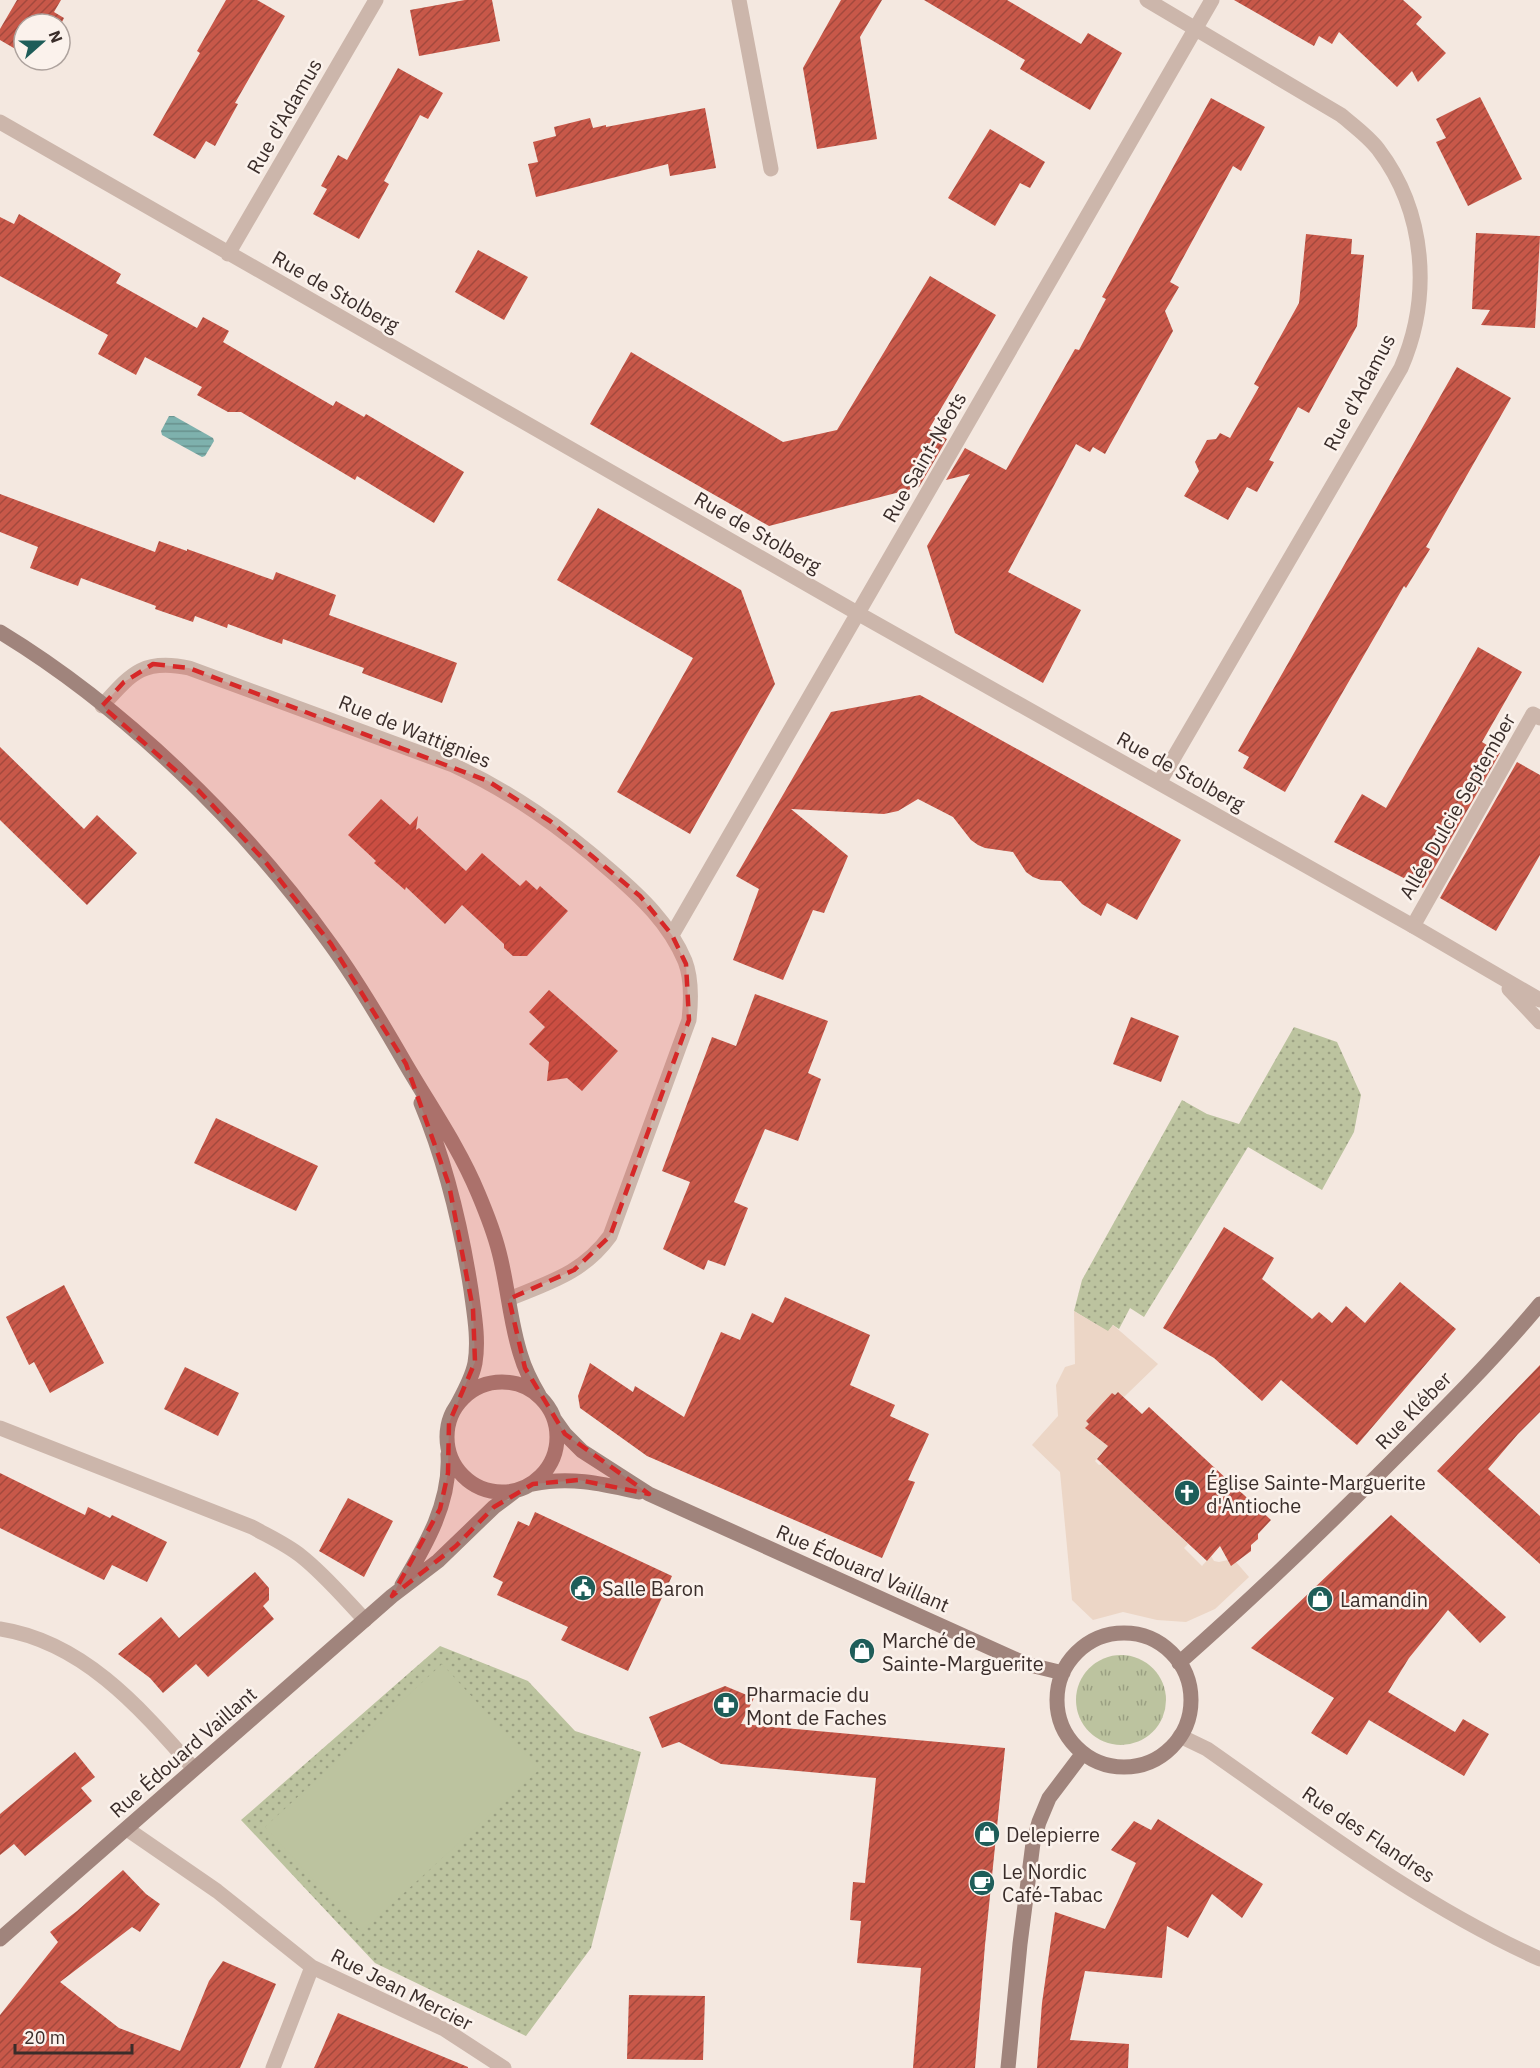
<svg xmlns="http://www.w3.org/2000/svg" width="1540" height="2068" font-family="'IBM Plex Sans',sans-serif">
<defs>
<pattern id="grass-tufts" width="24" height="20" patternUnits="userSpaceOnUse" patternTransform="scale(1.5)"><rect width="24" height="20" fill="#bcc39f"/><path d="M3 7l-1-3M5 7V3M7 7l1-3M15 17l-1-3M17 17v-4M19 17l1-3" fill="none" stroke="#9a9f82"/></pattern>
<pattern id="park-dots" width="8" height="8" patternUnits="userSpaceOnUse" patternTransform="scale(1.5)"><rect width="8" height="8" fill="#bcc39f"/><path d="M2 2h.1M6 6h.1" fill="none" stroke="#9a9f82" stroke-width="1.8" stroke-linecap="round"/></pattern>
<pattern id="water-rules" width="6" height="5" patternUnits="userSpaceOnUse" patternTransform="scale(1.5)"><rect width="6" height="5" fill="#7eb1ad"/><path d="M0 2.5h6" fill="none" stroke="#68908d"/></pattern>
<pattern id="building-hatch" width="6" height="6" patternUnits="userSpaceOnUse" patternTransform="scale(1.5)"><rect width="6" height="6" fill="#c85849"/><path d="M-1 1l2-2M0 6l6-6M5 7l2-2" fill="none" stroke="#a3493d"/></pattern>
</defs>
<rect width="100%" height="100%" fill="#f4e8e0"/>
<path fill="url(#grass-tufts)" d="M1076 1700a45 45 0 1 1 90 0a45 45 0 1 1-90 0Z"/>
<path fill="url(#park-dots)" d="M1294,1027L1337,1042L1361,1095L1354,1132L1322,1190L1248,1147L1144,1317L1130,1308L1119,1329L1113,1325L1108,1332L1074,1311L1082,1280L1182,1100L1207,1114L1239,1124Z
M440,1646L528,1681L575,1731L641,1752L591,1948L526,2036L375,1963L241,1820Z"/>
<path fill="#bcc39f" d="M442,1664L539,1770L361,1932L265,1827Z"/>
<path fill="#ecd6c6" d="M1074,1311L1108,1331L1113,1325L1158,1364L1124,1397L1118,1392L1115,1395L1112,1393L1108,1397L1109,1402L1095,1417L1091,1415L1086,1421L1089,1424L1086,1427L1108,1446L1095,1461L1099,1465L1103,1464L1188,1544L1184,1548L1202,1566L1211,1556L1214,1561L1219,1562L1228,1560L1236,1562L1249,1577L1215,1609L1186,1622L1157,1620L1123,1612L1093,1620L1072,1600L1060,1472L1032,1445L1058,1416L1056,1385L1065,1367L1075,1364Z"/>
<path fill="url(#water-rules)" d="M169,416H174L213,438L214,441L205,456L202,457L162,435L161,431Z"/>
<path fill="url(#building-hatch)" d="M17,0H61L54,12L64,18L60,26V24H24V54L0,40V29Z
M226,0H257L285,16L235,103L238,104L215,146L206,141L195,159L153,135L200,53L197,51Z
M465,0H492L500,41L419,56L410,10Z
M841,0H882L860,37L877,139L817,149L803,68Z
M924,0H1007L1081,44L1088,33L1122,53L1090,110L1020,69L1025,60Z
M1234,0H1403L1422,17L1416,24L1446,53L1418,82L1412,71L1397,87L1339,32L1332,44L1319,36L1314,46Z
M398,68L443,93L428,119L420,115L384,181L389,184L359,239L313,214L327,189L321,186L338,155L347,160Z
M1480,97L1522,179L1468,206L1436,142L1446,138L1436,119Z
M1211,98L1265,127L1241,171L1233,166L1170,282L1179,287L1165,311L1173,331L1105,454L1093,447L1090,452L1076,444L1008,572L1081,610L1043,683L955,633L927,546L970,474L946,480L965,448L1006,470L1075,349L1079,350L1106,299L1102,297Z
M705,108L716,168L670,176L668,164L536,197L528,164L538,162L533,142L556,136L554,127L590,118L593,128L606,125V127Z
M990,129L1045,162L1030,188L1020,183L995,226L948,198Z
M19,214L121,274L116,283L197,328L203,317L229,331L223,342L333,406L336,401L364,417L366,414L464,472L434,523L357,476L355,480L241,412H228L197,395L202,387L145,357L136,375L98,354L108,335L0,276V217L14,224Z
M1476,233L1540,236L1535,328L1481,325L1490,310L1472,309Z
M1306,234L1352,239L1351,254L1364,255L1357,326L1309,413L1298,407L1269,460L1274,462L1257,492L1247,487L1228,520L1184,496L1199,471L1195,462L1207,440L1216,439L1220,433L1230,438L1259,387L1254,384L1299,303Z
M478,250L528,277L504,320L455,292Z
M930,276L996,315L929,429L947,439L919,487L769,526L590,424L631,352L783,442L837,430Z
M1457,367L1511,398L1426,547L1430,549L1406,588L1404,586L1285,792L1243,768L1249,757L1238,751Z
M0,494L155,552L159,541L187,551V549L273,580L276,572L336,595L329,615L457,663L442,703L362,673L364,668L283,639L282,644L228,624L227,628L195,616L193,622L155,609L156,606L81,578L78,586L30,568L38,547L0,532Z
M598,508L741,590L775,684L690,834L617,792L693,658L557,580Z
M1478,647L1522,672L1482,742L1500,753L1423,888L1334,842L1362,794L1386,808Z
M920,695L1181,840L1137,920L1107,903L1101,916L1082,904L1061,881L1041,880L1033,877L1026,872L1013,852L985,848L978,845L971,840L953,817L918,799L898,811L884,814L791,809L848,856L824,913L813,910L783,980L733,960L759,889L736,876L831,712Z
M0,747L84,829L97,815L137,853L87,905L0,820Z
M1517,762L1540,775V855L1496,931L1440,898Z
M381,799L410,825L418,816L416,830L419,828L466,871L482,853L520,886L526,880L537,890L540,886L568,911L527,956H513L504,948V944L462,905L445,924L406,887L405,890L374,863L376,861L348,835Z
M549,990L618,1051L582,1091L567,1078L547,1081L549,1062L529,1044L545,1027L529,1012Z
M755,994L828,1021L808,1073L821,1079L798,1141L765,1129L734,1202L748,1208L725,1266L708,1260L704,1270L663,1249L690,1182L662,1171L712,1037L736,1046Z
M1131,1017L1179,1036L1161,1082L1113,1064Z
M216,1118L318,1166L296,1211L194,1163Z
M1224,1227L1274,1258L1262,1279L1312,1319L1319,1312L1332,1323L1346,1306L1365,1323L1400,1282L1456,1329L1357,1445L1281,1380L1262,1401L1214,1358L1163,1328Z
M64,1285L104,1363L50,1393L34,1362L29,1365L6,1317Z
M785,1297L870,1335L850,1385L895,1405L890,1416L929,1434L908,1480L915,1482L882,1558L647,1456L580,1408L578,1396L590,1363L633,1392L635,1386L684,1417L721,1332L740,1340L752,1313L773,1323Z
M1540,1365V1412L1518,1434L1488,1469L1540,1516V1564L1437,1471Z
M185,1367L239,1393L218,1436L164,1409Z
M1118,1392L1142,1414L1149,1407L1271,1520L1258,1534V1539L1251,1545V1551L1231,1566L1220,1546L1207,1561L1097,1459L1108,1446L1085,1428L1089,1424L1086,1421L1112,1393L1115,1395Z
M0,1473L85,1515L88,1507L110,1518L112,1515L167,1542L147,1582L112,1565L104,1580L0,1528Z
M348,1498L393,1521L364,1577L319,1551Z
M535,1512L672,1576L628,1671L561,1640L568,1627L497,1595L503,1582L493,1577L518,1521L529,1526Z
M1391,1515L1506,1617L1480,1643L1448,1610L1409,1658L1388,1692L1455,1732L1463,1719L1489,1734L1464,1776L1369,1720L1347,1755L1311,1733L1334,1698L1251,1648Z
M255,1572L269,1588V1600L263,1606L274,1619L208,1677L196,1664L163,1693L150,1678L118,1654L161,1617L179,1638Z
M725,1686L754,1698L741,1724L1005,1748L985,1945L975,2068H913L921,1968L857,1963L861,1921L850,1920L853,1882L865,1883L876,1778L721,1764L679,1742L662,1748L649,1717Z
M75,1752L95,1777L81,1788L92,1801L25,1856L14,1844L0,1855V1814Z
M1158,1819L1263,1884L1242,1918L1212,1894L1188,1938L1167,1926L1162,1978L1085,1971L1070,2040L1129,2044L1128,2068H1037L1042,2003L1055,1912L1105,1929L1136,1863L1111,1850L1134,1821L1151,1830Z
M123,1870L146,1894L160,1904L140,1932L132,1927L60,1982L119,2028L180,2051L209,1981L223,1961L276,1984L240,2068H0V2015L58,1942L50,1932L77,1911Z
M629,1995L705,1996L703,2060L627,2059Z
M338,2013L468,2067V2068H314Z"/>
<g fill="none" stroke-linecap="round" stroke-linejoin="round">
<path stroke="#ccb6ab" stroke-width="15" d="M1413,926L1533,714L1540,718
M0,1428L252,1527C268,1536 286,1544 301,1556C325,1575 344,1598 365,1620"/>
<path stroke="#ccb6ab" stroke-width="15" d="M739,0L771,169
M1147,0L1341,115C1354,126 1368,136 1378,149C1426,212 1432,297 1401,368L1159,783
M0,122L859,614L1413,926L1540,1000
M228,254L376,0
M102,706C131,674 143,658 189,668L453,765C513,793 561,827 611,871C641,897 669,923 685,961C692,979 691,1002 689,1020L610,1236C583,1273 550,1282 509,1299
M672,935L1212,0
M1509,989L1540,1022
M0,1629C84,1642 141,1709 194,1769
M1180,1736L1207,1749C1314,1824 1420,1905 1540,1959
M127,1829L217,1891L312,1967
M273,2068L312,1967L444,2029L504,2068"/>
<path stroke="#a0847c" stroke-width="15" d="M0,632C125,708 246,826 331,945C358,982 382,1023 405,1063C430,1106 459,1147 478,1193C486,1212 494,1232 499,1252C508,1286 510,1323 521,1356C525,1370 532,1383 539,1395
M421,1103C446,1163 461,1226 471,1290C474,1313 479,1339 475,1363C472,1378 464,1392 457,1405
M447 1437a55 55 0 1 1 110 0a55 55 0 1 1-110 0Z
M555,1420L565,1434L582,1451L649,1494L1026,1664L1063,1673
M533,1484C570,1476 603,1484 639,1492
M402,1585C426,1545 451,1502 448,1454
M1057 1700a67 67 0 1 1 134 0a67 67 0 1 1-134 0Z
M1179,1663C1247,1603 1313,1540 1377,1476C1433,1420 1490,1364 1540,1304
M0,1939L392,1596L438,1561L494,1507L514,1492
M1008,2068L1020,1944L1033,1843L1039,1822L1049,1798L1083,1753"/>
</g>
<path fill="#d62828" fill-opacity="0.2" stroke="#d62828" stroke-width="4.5" stroke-dasharray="12 8" stroke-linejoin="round" d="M153,664L189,668L488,781L550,821L640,896L672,935L686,964L689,1020L610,1236L574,1270L509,1299L525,1368L565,1434L649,1494L579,1480L533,1484L494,1507L456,1546L392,1596L440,1509L448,1473L449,1423L475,1362L473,1309L449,1185L406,1064L331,944L264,860L198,790L102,706L124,682Z"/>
<defs>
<g id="church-disc" transform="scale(1.35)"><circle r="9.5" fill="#1e5d59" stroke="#fbf2ec"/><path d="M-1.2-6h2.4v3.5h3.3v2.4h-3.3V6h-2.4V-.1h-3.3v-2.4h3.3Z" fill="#fff"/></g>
<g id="civic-disc" transform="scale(1.35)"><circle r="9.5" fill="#1e5d59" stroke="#fbf2ec"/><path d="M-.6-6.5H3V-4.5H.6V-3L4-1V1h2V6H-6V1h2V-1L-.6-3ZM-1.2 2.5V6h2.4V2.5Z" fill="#fff"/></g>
<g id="shop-disc" transform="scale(1.35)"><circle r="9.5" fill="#1e5d59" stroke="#fbf2ec"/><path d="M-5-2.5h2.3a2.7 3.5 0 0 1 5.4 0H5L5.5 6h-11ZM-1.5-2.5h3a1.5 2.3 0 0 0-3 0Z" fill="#fff"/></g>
<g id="pharmacy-disc" transform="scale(1.35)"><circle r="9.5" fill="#1e5d59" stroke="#fbf2ec"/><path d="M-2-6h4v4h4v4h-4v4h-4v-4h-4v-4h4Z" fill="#fff"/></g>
<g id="cafe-disc" transform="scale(1.35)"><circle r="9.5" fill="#1e5d59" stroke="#fbf2ec"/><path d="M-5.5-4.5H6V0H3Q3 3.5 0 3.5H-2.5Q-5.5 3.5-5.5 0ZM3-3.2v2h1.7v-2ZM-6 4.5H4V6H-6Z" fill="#fff"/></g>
</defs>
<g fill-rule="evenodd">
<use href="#church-disc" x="1187" y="1493"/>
<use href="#civic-disc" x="583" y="1588"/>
<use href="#shop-disc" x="1320" y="1599"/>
<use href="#shop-disc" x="862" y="1651"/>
<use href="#pharmacy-disc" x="726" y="1705"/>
<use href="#shop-disc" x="987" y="1834"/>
<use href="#cafe-disc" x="982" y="1883"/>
</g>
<g text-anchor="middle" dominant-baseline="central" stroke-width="5" stroke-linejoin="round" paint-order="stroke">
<g font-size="20" fill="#3a2d2a" stroke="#fbf2ec">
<text transform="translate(284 116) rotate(-60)">Rue d'Adamus</text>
<text transform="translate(336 291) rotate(30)">Rue de Stolberg</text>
<text transform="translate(1359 392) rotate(-62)">Rue d'Adamus</text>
<text transform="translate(924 457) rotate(-60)">Rue Saint-Néots</text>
<text transform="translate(758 532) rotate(30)">Rue de Stolberg</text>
<text transform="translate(415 731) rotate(22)">Rue de Wattignies</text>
<text transform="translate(1181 771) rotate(29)">Rue de Stolberg</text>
<text transform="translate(1457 806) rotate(-60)">Allée Dulcie September</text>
<text transform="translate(1413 1410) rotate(-46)">Rue Kléber</text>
<text transform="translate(863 1568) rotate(24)">Rue Édouard Vaillant</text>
<text transform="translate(183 1752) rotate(-41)">Rue Édouard Vaillant</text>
<text transform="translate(1369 1834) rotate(34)">Rue des Flandres</text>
<text transform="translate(402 1989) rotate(27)">Rue Jean Mercier</text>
</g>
<g font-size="20" fill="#3a2d2a" stroke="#fbf2ec" text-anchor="start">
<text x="1206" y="1482">Église Sainte-Marguerite<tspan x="1206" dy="23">d'Antioche</tspan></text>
<text x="602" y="1588">Salle Baron</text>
<text x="1340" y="1599">Lamandin</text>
<text x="882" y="1640">Marché de<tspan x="882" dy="23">Sainte-Marguerite</tspan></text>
<text x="746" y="1694">Pharmacie du<tspan x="746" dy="23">Mont de Faches</tspan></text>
<text x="1006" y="1834">Delepierre</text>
<text x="1002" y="1871">Le Nordic<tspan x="1002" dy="23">Café-Tabac</tspan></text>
</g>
</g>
<g transform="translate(42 42) rotate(69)"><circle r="28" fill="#fbf2ec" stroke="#aea39e" stroke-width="1.5"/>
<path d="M0-4.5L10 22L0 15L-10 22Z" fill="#1e5d59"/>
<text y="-9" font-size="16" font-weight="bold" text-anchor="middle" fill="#3a2d2a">N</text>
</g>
<path d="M15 2044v9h117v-9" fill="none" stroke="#3a2d2a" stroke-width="3"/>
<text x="24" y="2044" font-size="18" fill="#3a2d2a" stroke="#fbf2ec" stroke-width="4.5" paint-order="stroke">20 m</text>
</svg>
